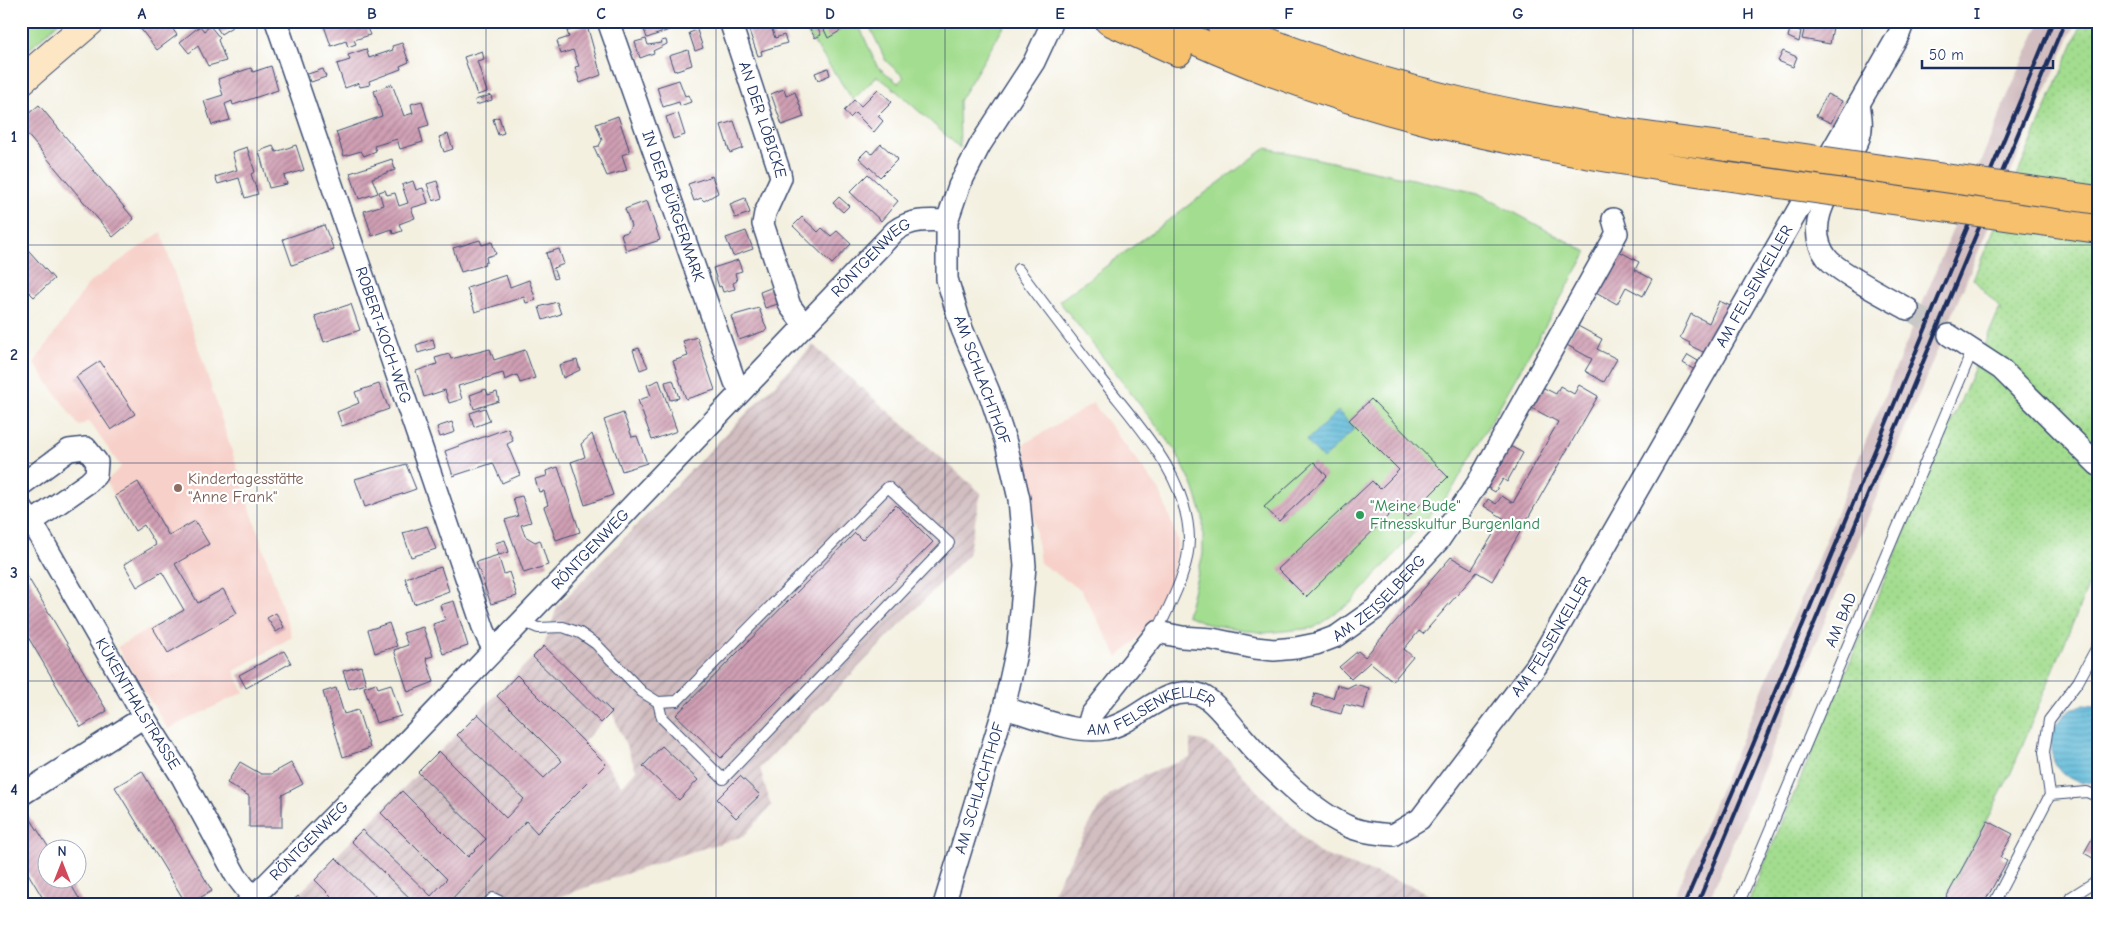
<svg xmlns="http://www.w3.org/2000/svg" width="2119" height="926" font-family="'Comic Neue',sans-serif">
<defs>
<pattern id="industrial-furrows" width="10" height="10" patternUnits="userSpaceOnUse" patternTransform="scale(1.25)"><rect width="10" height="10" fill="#d2bec1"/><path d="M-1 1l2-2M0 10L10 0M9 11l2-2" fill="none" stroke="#aa9ba0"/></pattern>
<pattern id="grass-dots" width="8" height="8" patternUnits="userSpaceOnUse" patternTransform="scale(1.25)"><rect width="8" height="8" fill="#a3dd8f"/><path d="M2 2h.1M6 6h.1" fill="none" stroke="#8cbe7e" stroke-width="1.8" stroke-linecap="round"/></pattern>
<pattern id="water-rules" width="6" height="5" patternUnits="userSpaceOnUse" patternTransform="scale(1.25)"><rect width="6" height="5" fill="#57b6d6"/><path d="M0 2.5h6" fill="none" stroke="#4794b1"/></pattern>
<pattern id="building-hatch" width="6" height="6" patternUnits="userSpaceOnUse" patternTransform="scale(1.25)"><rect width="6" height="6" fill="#d09fb3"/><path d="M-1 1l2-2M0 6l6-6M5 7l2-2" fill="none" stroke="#a88295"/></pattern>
</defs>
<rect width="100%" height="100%" fill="#fff"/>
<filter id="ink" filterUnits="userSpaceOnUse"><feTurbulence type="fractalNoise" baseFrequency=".02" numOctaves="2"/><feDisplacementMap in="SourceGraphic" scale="10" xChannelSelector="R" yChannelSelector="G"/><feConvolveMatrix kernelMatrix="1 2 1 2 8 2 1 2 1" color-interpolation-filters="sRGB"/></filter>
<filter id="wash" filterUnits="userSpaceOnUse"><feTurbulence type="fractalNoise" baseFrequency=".0096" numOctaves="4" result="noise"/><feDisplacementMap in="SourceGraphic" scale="20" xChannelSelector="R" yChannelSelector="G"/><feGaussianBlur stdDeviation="1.12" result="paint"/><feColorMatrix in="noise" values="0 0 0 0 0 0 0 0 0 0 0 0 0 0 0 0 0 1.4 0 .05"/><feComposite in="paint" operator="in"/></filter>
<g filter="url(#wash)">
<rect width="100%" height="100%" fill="#f3f0e0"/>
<path fill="#f7d0c9" d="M161,232L292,637L234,671L244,692L168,729L117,647L184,610L162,572L137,587L124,564L156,545L144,526L135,531L106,481L121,467L89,421L79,426L34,363L89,283Z
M1093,403L1160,491L1178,541L1169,589L1147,629L1118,657L1081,590L1040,563L1024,444Z"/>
<path fill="url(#industrial-furrows)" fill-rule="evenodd" d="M813,345L981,493L968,555L760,768L771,806L744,836L675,857L535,905H423L427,899L421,905H288L544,646L557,607ZM612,712L636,770L622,786L606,764L583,742Z
M1190,739L1203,741L1228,758L1257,791L1319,853L1417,888L1446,905H1046L1098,809L1110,795L1146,774L1190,758Z"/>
<path fill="#d2bec1" d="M2041,21H2077L2038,108L1707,905H1671L1811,575L2007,97Z"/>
<path fill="url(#grass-dots)" stroke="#5f8676" d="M2083,21H2098V562L2010,775L1942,905H1747L1999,310H2002L1973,279Z"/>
<path fill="#a3dd8f" stroke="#5f8676" d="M21,21H60L24,54L21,53Z
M799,21H857L877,66L898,83L904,77L886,61L867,21H998L1005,25L959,101L960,148L893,88L877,76L853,100Z
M1266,148L1478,193L1587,252L1452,490L1353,601L1314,628L1264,633L1207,624L1187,615L1203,554V517L1193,486L1175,450L1059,301Z"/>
<path fill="url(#water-rules)" stroke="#39729a" d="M1338,411L1355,428L1323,459L1306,441Z
M2082,705L2098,706V781C2052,794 2027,725 2082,705Z"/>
<g id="blocks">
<path fill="url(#building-hatch)" d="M138,21H167L177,35L157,50L136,23Z
M228,21L232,27L221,34L217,28Z
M327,21H371L373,26L367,28L370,35L354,40L356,44L348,47L346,41L331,46L323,23Z
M641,21H666L669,30L647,38Z
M697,21H714V23L699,28Z
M760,21L761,24L769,21L775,38L784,35L787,43L761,51L762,55L758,56L746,22Z
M820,21H834L840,31L828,38Z
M1806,21H1834L1830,44L1802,39Z
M816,24L821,35L815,38L809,27Z
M587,25L601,75L580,83L575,67L579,66L573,50L561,54L557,41L569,37L567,31Z
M200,26L204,31L210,26L220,38L218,40L226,61L208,66L198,46L189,53L180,42Z
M1790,29L1801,31L1799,42L1788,37Z
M697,30L703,48L695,51L689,33Z
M646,39L648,45L662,43L661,41L666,40L667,44L653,51L654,53L640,58L635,42Z
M402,43L409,62L400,66L401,69L369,81L370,85L360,87L359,83L345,88L337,64L350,60L348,55L366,49L369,58L393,50L392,46Z
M688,50L692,65L674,71L669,56Z
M482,51L484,59L477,61L487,92L477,95L464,57Z
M1783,51L1797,57L1793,67L1778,61Z
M271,66L278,90L233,105L232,101L225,104L230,120L212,125L204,101L223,95L218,79L251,68L253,72Z
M828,68L830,75L818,80L815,73Z
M323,69L326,77L311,82L308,74Z
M679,80L685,96L688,95L691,102L680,106L679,102L663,107L657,87Z
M392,84L404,116L413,113L411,104L422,101L429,125L419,128L423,142L400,149L397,139L374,146L376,151L364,156L361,151L344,156L336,132L382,116L374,91Z
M784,89L786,96L795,92L804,117L782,125L771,94Z
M878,89L892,102L878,116L883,121L874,132L855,113L850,118L844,111L854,100L861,106Z
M1827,94L1842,101L1831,123L1816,116Z
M491,95L492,100L476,105L475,100Z
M39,105L134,219L113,237L21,127V120Z
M678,113L685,135L673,139L666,117Z
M618,116L630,152L622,155L627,170L607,176L594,147L599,146L602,140L596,124Z
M499,117L504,133L498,135L493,119Z
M734,121L743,148L730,153L721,125Z
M448,134L453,149L444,152L439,137Z
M881,144L898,159L880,177L859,158L867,150L872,154Z
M296,145L304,170L284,176L287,184L269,188L259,151L273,146L276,152Z
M247,147L255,172L251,174L258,194L245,198L239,178L218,184L215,177L237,170L232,152Z
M392,159L395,170L372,178L378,193L359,199L350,173Z
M868,174L898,201L881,221L850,192Z
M712,176L718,193L704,201L701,198L694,201L688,184Z
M413,181L416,190L423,188L428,203L411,208L415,218L399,224L402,231L393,234L392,229L372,236L364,211L383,205L379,192L385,190L387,195L395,193L399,206L408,203L402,185Z
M437,181L442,198L433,201L427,184Z
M839,197L849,206L843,212L833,203Z
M745,198L750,213L735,218L730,204Z
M647,201L660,240L626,251L621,234L628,232L631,226L625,209Z
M802,217L818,232L822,228L831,236L837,231L851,244L832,264L793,226Z
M324,225L334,250L292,265L283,239Z
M746,231L753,249L733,256L726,238Z
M480,240L482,245L492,242L496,254L486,257L487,262L484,263L485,265L461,272L453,248Z
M21,242L54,279L34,297L21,284Z
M559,249L564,264L553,268L557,278L554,279L546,253Z
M1617,250L1639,262L1635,270L1652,279L1643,296L1626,287L1617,304L1594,291Z
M738,260L742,271L735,273L737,281L733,283L735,289L723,292L721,286L719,287L713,268Z
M506,275L510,287L529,280L536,300L526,303L524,297L475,312L467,288Z
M773,287L778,304L765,308L760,292Z
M1719,301L1733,307L1707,354L1689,345L1690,343L1680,338L1691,314L1709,323Z
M557,302L561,314L543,320L539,307Z
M351,304L360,330L324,342L315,316Z
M759,308L767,330L739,340L731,316Z
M1576,325L1602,339L1597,349L1617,359L1604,382L1585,371L1592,359L1565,344Z
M697,337L715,390L686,399L673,361L688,356L683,341Z
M433,339L435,348L418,353L416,345Z
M639,348L648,367L640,370L633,350Z
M490,349L494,360L525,350L535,378L520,383L517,375L505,380L503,373L458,386L462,399L449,403L445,390L424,397L416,371L437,364L435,358L449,354L451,359Z
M1688,355L1703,364L1698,372L1683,363Z
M577,360L580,370L563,378L559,365Z
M100,361L135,414L111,430L76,377Z
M659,380L677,431L652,440L638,400L651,396L647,385Z
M673,380L679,398L670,400L665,382Z
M379,384L389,409L342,426L337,412L359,403L355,392Z
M1579,385L1598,396L1492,581L1477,572L1423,634L1419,631L1404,649L1413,657L1393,681L1370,662L1351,679L1339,667L1358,651L1365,657L1451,557L1472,569L1503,518L1484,506L1488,499L1496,504L1502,496L1513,503L1558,422L1530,407L1542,387L1556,394L1560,386L1574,394Z
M486,389L488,395L497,392L499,401L474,409L470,395Z
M1371,399L1448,477L1408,517L1397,507L1306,597L1278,569L1372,481L1380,489L1399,470L1349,420Z
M485,408L490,421L474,427L470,413Z
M623,413L632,437L637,436L647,463L622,471L604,420Z
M452,422L455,432L440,437L437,427Z
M508,428L513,441L507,444L520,475L502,483L493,463L453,476L445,451Z
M592,434L613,495L585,505L571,462L585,457L581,444Z
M1508,445L1523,453L1507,482L1503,479L1495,492L1485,486Z
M1314,462L1327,476L1279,521L1264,507Z
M406,464L416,489L365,507L355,479Z
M558,467L580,532L556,540L544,507L548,505L544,491L539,492L535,479L547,476L546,471Z
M138,482L169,536L195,521L209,544L175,564L198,603L223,589L237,613L168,653L153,628L184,610L162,572L137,587L124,564L156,545L144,525L135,531L115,496Z
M522,496L531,522L521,525L525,536L535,542L540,540L548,565L524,573L505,520L518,516L513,498Z
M896,505L933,542L721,758L676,715L855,533L862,540Z
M427,526L436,549L411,557L403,533Z
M505,540L509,552L499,555L495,543Z
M498,555L504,574L509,572L517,596L491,604L476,562Z
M441,567L449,591L414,604L405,578Z
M26,574L107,711L81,727L21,625V577Z
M454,601L468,646L443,654L433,624L445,620L440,605Z
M276,613L284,627L276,632L267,618Z
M389,623L397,646L375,653L368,630Z
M423,627L433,656L426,658L434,682L408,692L394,650L408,645L403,633Z
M544,646L612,712L601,723L533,657Z
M284,651L291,663L246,688L239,675Z
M361,666L366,684L349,689L343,671Z
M517,675L606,764L537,833L526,821L446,905H427L425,903L417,905L351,841L362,830L431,896L447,879L381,813L402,791L468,857L486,839L418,772L439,751L506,818L524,799L457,735L478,714L544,778L562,761L497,696Z
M376,683L378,688L391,684L401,716L376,723L364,687Z
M1355,684L1369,688L1364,709L1344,704L1341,714L1311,706L1315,693L1333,698L1337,685L1347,688Z
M336,688L344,714L358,710L370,748L343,757L323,692Z
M662,746L698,780L679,800L643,766Z
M240,762L261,774H271L291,763L303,784L282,795V827H249V796L227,783Z
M142,771L212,891L187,905L115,787Z
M740,776L760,795L736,818L717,799Z
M25,810L49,848L48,878H67L83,905H47L26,870L21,862V812Z
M1988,821L2013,834L2000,857L2007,861L1983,905H1942Z
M2098,828V861L2084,853Z
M336,858L384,905H340L315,880Z
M298,896L306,905H288Z"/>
</g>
</g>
<g filter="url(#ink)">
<use href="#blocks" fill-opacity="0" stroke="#3b4c72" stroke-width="1"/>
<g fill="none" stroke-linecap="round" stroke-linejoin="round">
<path stroke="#c8c9c6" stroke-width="21" stroke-dasharray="21 11" stroke-linecap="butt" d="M1908,309L1949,335"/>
<g stroke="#3b4c72" stroke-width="12">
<path id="lane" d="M1018,269C1045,305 1073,342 1101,378C1137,425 1188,476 1189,539C1189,571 1170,604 1157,632
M521,621L538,628L563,627L580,633L596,644L642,692L658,702L677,701L888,487L949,543L723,779L662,718L658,702
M2050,795L2044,752L2049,720L2078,682L2098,645
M486,905L493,898L508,905
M1738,905L1973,349
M1993,905L2050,795L2087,792L2098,797
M2067,905L2071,897L2098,880"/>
</g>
<g stroke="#3b4c72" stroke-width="24">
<g id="street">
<path id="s1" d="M276,21L484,630L489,641L495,648"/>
<path id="s2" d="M608,21L735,382L742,390"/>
<path id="s3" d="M730,21L780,173L781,178L765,213L763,224L790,306L805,326"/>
<path d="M1859,104C1861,116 1863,127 1859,138C1845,173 1797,219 1827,258C1838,272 1890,299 1908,309"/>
<path d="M1949,335L2001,369L2098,465"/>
<path d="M21,485L69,450L86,448L97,462L96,475L89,482L32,522"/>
<path id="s4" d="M21,508L32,522L144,717L182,777L236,876L253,898"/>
<path id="s5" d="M1004,708C1035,716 1072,734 1105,729C1138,723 1162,685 1198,694C1212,697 1230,723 1239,733C1265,764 1315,814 1352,828C1365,833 1380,834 1393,835L1420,819L1537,665L1899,34L1904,21"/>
<path id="s6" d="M1087,729L1091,715L1157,632L1182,637L1212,639L1255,648L1274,650L1296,648L1316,644L1337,636L1375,609L1439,540L1477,484L1617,233L1613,219"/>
<path d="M21,795L144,717"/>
<path id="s7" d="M246,905L389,760L895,231C911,219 927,220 947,221"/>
<path id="s8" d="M944,905L1004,708L1018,644L1025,566L1019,499L1006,443L989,392L962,329L947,279V221L959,186L980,145L1034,62L1053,21"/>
</g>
</g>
<g stroke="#3b4c72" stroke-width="30">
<path id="secondary" d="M21,81L91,21"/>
</g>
<g stroke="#3b4c72" stroke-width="30">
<path id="highway" d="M1109,21L1178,52
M1154,21C1339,113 1522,147 1724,176
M1219,21C1380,94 1554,126 1728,147"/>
</g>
<use href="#lane" stroke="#fff" stroke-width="10"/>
<use href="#street" stroke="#fff" stroke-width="21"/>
<use href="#secondary" stroke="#fce6c4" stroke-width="28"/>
<use href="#highway" stroke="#f7c06c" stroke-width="28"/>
<path stroke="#1b2f5e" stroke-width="4" d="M1684,905L1752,747L2053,21
M1697,905L2065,21"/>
<g stroke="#3b4c72" stroke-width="30" stroke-linecap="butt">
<path id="highway-bridge" d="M1728,147L2098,200
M1724,176L2098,229"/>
</g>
<use href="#highway-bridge" stroke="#f7c06c" stroke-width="28"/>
</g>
</g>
<path fill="none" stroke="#1b2f5e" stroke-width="1" stroke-opacity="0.55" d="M257,21V905M486,21V905M716,21V905M945,21V905M1174,21V905M1404,21V905M1633,21V905M1862,21V905M21,245H2098M21,463H2098M21,681H2098"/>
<circle fill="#8d6e63" stroke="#fff" stroke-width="2" cx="178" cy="488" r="5"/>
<circle fill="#2e9e5b" stroke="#fff" stroke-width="2" cx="1360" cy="515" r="5"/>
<g text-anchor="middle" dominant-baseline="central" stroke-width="4.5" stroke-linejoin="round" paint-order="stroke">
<g font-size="16" fill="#1b2f5e" stroke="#fff">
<text stroke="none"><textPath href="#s3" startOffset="104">AN DER LÖBICKE</textPath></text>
<text stroke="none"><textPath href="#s2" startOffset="196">IN DER BÜRGERMARK</textPath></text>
<text stroke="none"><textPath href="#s7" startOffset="900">RÖNTGENWEG</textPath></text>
<text stroke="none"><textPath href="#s5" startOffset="1115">AM FELSENKELLER</textPath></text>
<text stroke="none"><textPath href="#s1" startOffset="332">ROBERT-KOCH-WEG</textPath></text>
<text transform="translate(982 380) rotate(70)">AM SCHLACHTHOF</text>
<text stroke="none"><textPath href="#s7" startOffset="495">RÖNTGENWEG</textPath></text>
<text stroke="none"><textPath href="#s6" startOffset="361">AM ZEISELBERG</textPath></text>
<text transform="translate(1841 620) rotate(-67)">AM BAD</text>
<text stroke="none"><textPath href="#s5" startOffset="710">AM FELSENKELLER</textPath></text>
<text stroke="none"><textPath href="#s4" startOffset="228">KÜKENTHALSTRASSE</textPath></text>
<text stroke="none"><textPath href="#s5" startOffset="155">AM FELSENKELLER</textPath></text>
<text stroke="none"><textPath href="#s8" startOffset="122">AM SCHLACHTHOF</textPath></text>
<text stroke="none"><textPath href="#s7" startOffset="90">RÖNTGENWEG</textPath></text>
</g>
<g font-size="16" fill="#785e54" stroke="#fff" text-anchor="start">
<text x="188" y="479">Kindertagesstätte<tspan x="188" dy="18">"Anne Frank"</tspan></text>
</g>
<g font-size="16" fill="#27864d" stroke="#fff" text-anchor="start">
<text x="1370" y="506">"Meine Bude"<tspan x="1370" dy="18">Fitnesskultur Burgenland</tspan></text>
</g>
</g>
<rect width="2119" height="926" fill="none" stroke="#fff" stroke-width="55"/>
<g transform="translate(62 864)"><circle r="24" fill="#ffffff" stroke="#a4acbf"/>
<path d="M0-4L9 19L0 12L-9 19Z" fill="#d1495b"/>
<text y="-8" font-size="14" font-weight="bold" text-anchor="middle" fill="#1b2f5e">N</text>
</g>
<path d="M1922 60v8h131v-8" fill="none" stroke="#1b2f5e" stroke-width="2.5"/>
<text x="1929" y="60" font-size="15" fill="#1b2f5e" stroke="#ffffff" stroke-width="4" paint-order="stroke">50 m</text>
<rect x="28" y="28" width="2064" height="870" fill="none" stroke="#1b2f5e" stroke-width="2"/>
<g font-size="16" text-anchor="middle" font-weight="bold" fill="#1b2f5e">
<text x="142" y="19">A</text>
<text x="372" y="19">B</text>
<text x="601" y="19">C</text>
<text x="830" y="19">D</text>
<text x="1060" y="19">E</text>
<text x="1289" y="19">F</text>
<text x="1518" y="19">G</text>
<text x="1748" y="19">H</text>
<text x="1977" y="19">I</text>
<text x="14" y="142">1</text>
<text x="14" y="360">2</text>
<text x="14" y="578">3</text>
<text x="14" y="795">4</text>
</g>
</svg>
